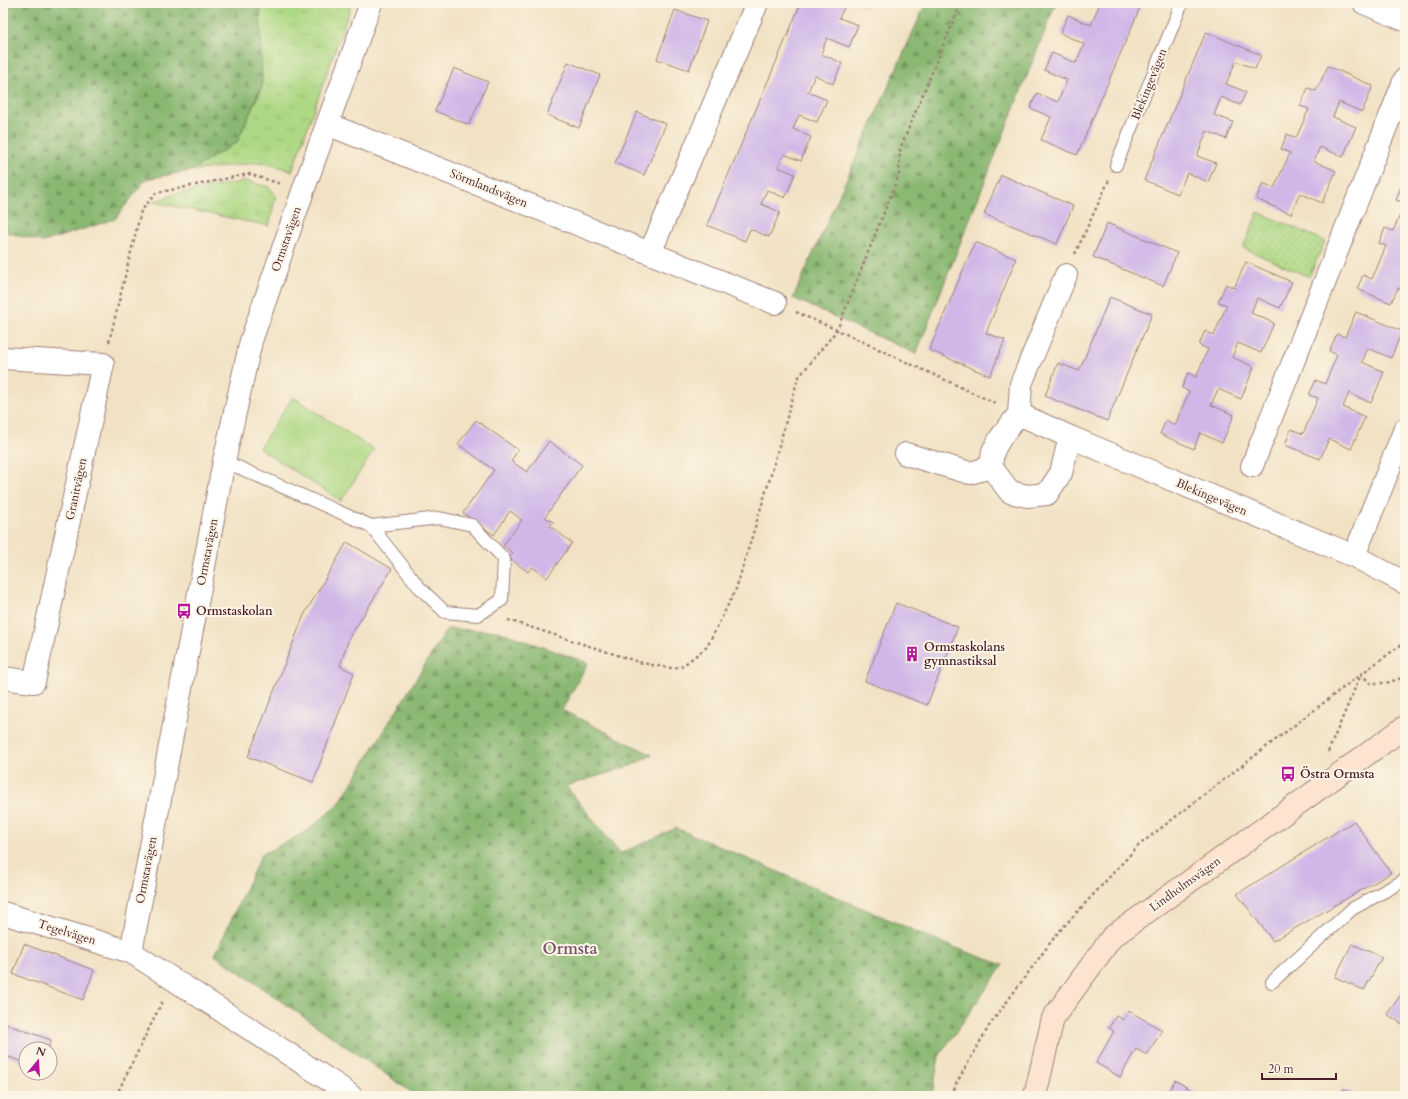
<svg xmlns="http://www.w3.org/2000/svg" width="1408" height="1099" font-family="Cardo,serif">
<defs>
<pattern id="grass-tufts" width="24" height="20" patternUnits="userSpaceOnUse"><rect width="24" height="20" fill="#add884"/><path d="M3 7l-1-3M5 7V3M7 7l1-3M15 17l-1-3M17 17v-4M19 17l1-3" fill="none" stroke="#96b972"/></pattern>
<pattern id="forest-firs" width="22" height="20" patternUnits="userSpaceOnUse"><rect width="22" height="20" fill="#8ab872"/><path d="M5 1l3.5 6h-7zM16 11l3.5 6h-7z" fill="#73955e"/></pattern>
<pattern id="park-dots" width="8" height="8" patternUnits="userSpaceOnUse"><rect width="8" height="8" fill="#add884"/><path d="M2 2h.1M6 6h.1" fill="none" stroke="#96b972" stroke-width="1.8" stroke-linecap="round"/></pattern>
</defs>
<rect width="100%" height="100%" fill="#fcf5e5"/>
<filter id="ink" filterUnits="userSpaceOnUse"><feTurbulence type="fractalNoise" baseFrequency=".025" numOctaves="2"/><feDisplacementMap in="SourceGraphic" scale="8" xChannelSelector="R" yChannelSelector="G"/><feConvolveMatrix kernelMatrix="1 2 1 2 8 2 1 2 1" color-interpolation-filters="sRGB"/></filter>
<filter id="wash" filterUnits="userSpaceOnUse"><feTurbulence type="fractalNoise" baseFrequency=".012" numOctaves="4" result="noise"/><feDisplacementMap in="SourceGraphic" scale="16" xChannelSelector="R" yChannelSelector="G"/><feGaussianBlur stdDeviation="0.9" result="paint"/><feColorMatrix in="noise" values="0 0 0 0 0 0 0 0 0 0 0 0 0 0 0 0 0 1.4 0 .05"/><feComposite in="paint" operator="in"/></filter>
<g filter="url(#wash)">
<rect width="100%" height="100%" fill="#f1e2c4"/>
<path fill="url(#grass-tufts)" stroke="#7c7c58" d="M260,3H352L292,171L262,162L190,171L237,142L262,87Z
M246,181L269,187L276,195L269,226L153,202L175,194Z"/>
<path fill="url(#forest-firs)" stroke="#6a6c4e" d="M3,3H260L262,86L237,142L190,171L146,179L115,219L43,242L3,231Z
M926,3H1056L916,354L793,298Z
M447,629L498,631L588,663L562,710L652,755L630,766L566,786L620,854L676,828L948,945L1003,965L939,1056L932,1096H417L215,955L261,855L304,833L338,805Z"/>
<path fill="url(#park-dots)" stroke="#7c7c58" d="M1258,212L1325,241L1309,277L1243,248Z"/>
<path fill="#add884" stroke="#7c7c58" d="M293,397L374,450L341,501L259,448Z"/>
<g id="blocks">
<path fill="#cfb8e8" d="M801,3H846L839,18L858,25L849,47L827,38L821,54L842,63L833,84L815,75L808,92L827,100L817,122L799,115L793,129L811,137L801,161L784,154L778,167L795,174L785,198L767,190L761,204L780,212L769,237L750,229L745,241L707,225Z
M855,3H868L866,7Z
M1095,3H1142L1077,155L1041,140L1051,117L1030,108L1037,93L1058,102L1067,80L1044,70L1052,53L1076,63L1084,44L1060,33L1068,15L1091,25L1099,5Z
M675,10L707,21L689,70L657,59Z
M1206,32L1261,55L1255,69L1236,61L1226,84L1246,92L1240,105L1221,97L1214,115L1233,122L1226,139L1207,131L1197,156L1216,163L1208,182L1187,173L1178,194L1144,180Z
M568,62L600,75L579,128L547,115Z
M1328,66L1373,86L1362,112L1339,102L1333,117L1356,127L1343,157L1320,147L1314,161L1336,171L1322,203L1300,193L1291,214L1256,199L1263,183L1274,188L1290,153L1281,149L1287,134L1296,138L1309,109L1300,106L1308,88L1316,91Z
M454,68L488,82L469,125L435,111Z
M637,112L666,124L644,175L615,163Z
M1001,175L1073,206L1057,244L984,214Z
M1402,185L1405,186V203L1396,200Z
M1405,204V291L1398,288L1391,303L1357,289L1363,275L1372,279L1386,246L1379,243L1385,228L1393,231Z
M1107,223L1177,253L1163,286L1093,257Z
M975,242L1016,259L986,333L1005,340L990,376L929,350Z
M1246,262L1292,282L1280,308L1257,298L1251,313L1274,323L1261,353L1238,343L1232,357L1254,367L1241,399L1218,389L1211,405L1234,415L1222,443L1200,433L1194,449L1160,434L1166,420L1175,425L1189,392L1182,388L1188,373L1196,377L1208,349L1199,345L1205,331L1214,335L1227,305L1218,302L1226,284L1234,288Z
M1110,297L1152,314L1107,421L1045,396L1058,363L1079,371Z
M1356,312L1402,331L1391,358L1368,348L1362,362L1384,372L1371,403L1349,393L1343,407L1365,417L1351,449L1329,439L1320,459L1285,445L1291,429L1303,434L1318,398L1309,395L1316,380L1325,384L1337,355L1329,351L1337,334L1345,337Z
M476,420L518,450L511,461L527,472L549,441L582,465L545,517L553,522L550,526L572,543L547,578L532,567L528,572L509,558L513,553L503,546L522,520L510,511L494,535L463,513L494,470L458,444Z
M347,542L392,569L349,638L340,666L354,673L313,782L248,757L304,615Z
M896,603L958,627L927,705L865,681Z
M1354,821L1391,873L1273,941L1237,894Z
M24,944L94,970L83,1000L13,974Z
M1352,944L1382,957L1364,990L1335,977Z
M1405,989V1026L1387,1014Z
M1129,1011L1162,1030L1147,1055L1136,1049L1120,1077L1096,1063L1114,1031L1109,1028L1116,1016L1124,1020Z
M3,1023L51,1040L48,1049H26V1063L3,1055Z
M1175,1080L1201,1096H1166Z
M1343,1089L1358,1096H1340Z"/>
</g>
</g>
<g filter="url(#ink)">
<use href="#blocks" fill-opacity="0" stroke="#9e8078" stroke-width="1"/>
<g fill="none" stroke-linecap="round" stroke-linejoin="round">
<g stroke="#9e8078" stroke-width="14">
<path id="lane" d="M1116,165L1182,3
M224,461L371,526L439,518L472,525L504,559L502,600L478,615L445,612L419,587L371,526
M1272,982L1352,909L1403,881L1405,878"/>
</g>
<g stroke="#9e8078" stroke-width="24">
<path id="street" d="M1364,3L1405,20
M327,124L775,303
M650,253L757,3
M3,358L103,364L34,682L3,678
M1019,414L1021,384L1066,275
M1070,437L1061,473L1047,494L1027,496L1010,492L991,467L993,451L1001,437L1019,414L1070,437L1354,556L1405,583
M906,454L970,473L991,467
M1252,466L1405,79
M1354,556L1405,429
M3,913L131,952L341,1088L351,1096
M131,952L224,461L251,341L303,191L371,3"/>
</g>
<g stroke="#9e8078" stroke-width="24">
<path id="secondary" d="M1035,1096L1053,1018L1112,937L1405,727"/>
</g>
<path stroke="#9e8078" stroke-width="2.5" stroke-dasharray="3 3" stroke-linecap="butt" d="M1075,254L1109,180
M796,312L837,330L997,404
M109,342L141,211L156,193L249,174L281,184
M508,620L642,663L669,668L681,667L707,647L736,589L770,478L798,378L837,330L899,175L900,149L961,3
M1328,752L1361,674L1370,683H1386L1405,677
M116,1096L163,1000
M952,1096L956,1084L989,1026L1056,935L1139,845L1361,674L1405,642"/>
<use href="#lane" stroke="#fff" stroke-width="12"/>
<use href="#street" stroke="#fff" stroke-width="22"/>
<use href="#secondary" stroke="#fde4d1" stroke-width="22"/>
</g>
</g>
<defs>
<g id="bus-bare" transform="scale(1.2)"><path d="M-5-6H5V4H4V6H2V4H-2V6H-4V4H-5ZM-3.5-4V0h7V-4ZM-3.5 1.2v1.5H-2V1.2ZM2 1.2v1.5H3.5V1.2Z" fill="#b5179e" stroke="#fcf5e5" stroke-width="2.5" paint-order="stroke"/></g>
<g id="building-bare" transform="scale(1.2)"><path d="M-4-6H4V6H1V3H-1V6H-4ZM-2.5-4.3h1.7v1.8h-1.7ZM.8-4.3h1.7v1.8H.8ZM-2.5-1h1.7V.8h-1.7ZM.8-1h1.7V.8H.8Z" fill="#b5179e" stroke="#fcf5e5" stroke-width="2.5" paint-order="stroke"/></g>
</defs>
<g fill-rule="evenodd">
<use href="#bus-bare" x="184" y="611"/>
<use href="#building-bare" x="912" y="654"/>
<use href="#bus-bare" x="1288" y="774"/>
</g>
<g text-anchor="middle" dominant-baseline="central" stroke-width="4" stroke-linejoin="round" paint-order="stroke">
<g font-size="12" fill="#4a1f2b" stroke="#fcf5e5">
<text transform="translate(1149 84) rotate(-68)">Blekingevägen</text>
<text transform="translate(489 188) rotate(22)">Sörmlandsvägen</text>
<text transform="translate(286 239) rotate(-71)">Ormstavägen</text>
<text transform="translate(76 489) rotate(-78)">Granitvägen</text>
<text transform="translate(1212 497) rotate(23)">Blekingevägen</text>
<text transform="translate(207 552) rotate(-79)">Ormstavägen</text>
<text transform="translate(146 870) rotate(-79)">Ormstavägen</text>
<text transform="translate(1185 884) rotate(-36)">Lindholmsvägen</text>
<text transform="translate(67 932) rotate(17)">Tegelvägen</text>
</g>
<g font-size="12" font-weight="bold" fill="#4a1f2b" stroke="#fcf5e5" text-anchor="start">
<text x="196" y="611">Ormstaskolan</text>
<text x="924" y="647">Ormstaskolans<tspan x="924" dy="14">gymnastiksal</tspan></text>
<text x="1300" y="774">Östra Ormsta</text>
</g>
<g font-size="16" font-weight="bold" fill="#79556d" stroke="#fcf5e5">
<text x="570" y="949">Ormsta</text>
</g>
</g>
<rect width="1408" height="1099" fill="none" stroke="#fcf5e5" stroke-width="16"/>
<g transform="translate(38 1061) rotate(18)"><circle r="19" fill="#fcf5e5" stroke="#b59f9b"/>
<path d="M0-3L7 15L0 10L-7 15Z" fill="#b5179e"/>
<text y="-6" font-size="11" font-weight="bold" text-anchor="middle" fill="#4a1f2b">N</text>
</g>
<path d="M1262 1073v6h74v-6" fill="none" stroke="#4a1f2b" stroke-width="2"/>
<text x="1268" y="1073" font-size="12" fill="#4a1f2b" stroke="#fcf5e5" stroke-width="3" paint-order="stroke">20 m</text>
</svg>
